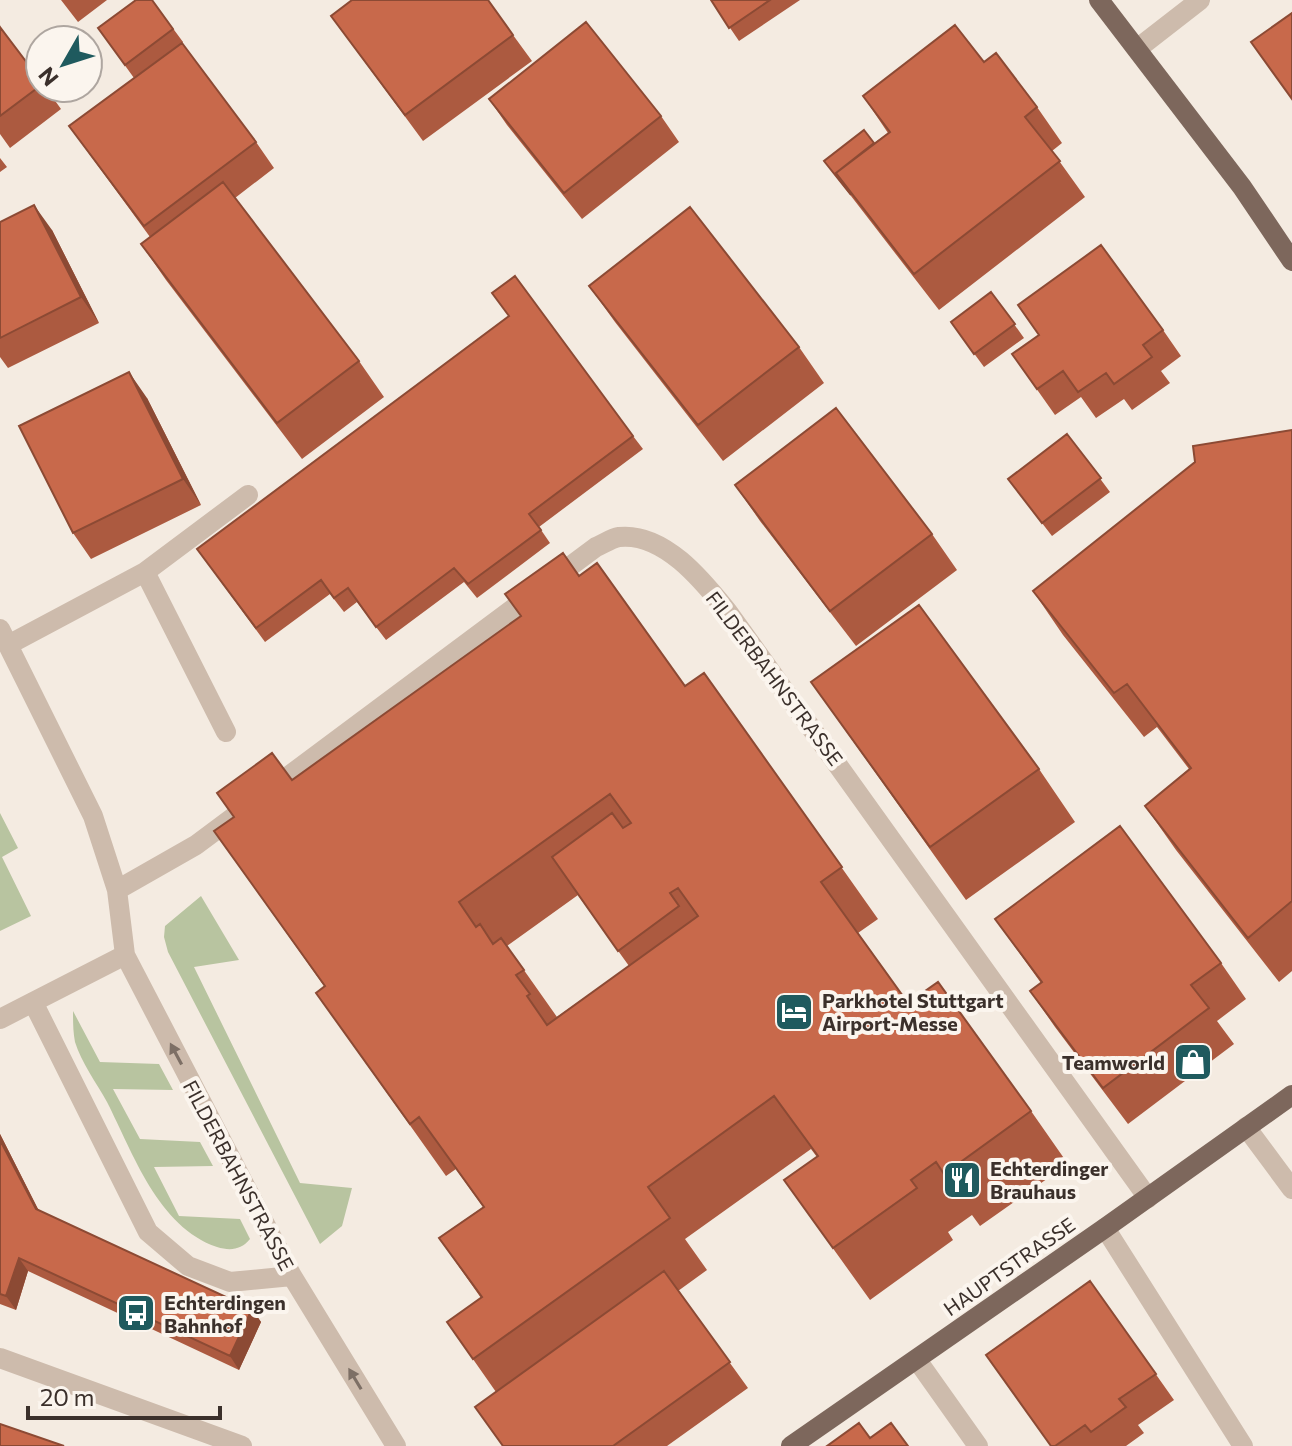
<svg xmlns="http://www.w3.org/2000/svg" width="1292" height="1446" font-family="Commissioner,sans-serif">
<rect width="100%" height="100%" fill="#f4ebe1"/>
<path fill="#b8c4a0" d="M0,813L18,848L2,857L31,916L0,931Z
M201,896L239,960L194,967L300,1183L352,1188L342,1226L320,1244L168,952L164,937L165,926Z
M73,1011L100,1062L159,1064L173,1090L113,1089L140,1139L200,1142L213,1166L154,1167L179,1216L240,1219L250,1239C241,1250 230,1251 217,1247C158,1227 133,1153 107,1102C97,1084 81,1062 75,1042C73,1032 73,1020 73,1011Z"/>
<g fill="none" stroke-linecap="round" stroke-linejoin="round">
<path stroke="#cdbbac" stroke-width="20" d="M1137,49L1200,0
M145,572L226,732
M0,629L93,816L117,890L125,955L292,1276L396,1446
M8,645L145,572L248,495
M117,890L196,845L596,547C603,544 612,538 619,537C664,532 703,581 728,612L1148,1198
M33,1002L148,1232L188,1266L230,1282L292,1276
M0,1019L125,955
M1246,1127L1292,1189
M1105,1228L1243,1446
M0,1358L242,1446
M917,1360L978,1446"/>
<path stroke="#7d675c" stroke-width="20" d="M1099,0L1242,187L1292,261
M791,1446L1105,1228L1292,1095"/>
</g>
<path fill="#ac5a40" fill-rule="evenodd" d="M61,0H107L78,22Z
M152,0L183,42L134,78L98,28Z
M711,0H800L739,41Z
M331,16L513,35L532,61L423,141Z
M0,27L40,80V88H46L61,109L10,148L0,134Z
M984,62L1037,107L1062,143L1052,151L1085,197L939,310L824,161L874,143L888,133L863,96Z
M489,99L661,116L679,142L582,219L507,125Z
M69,126L256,142L274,168L235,198L359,361L384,397L302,459L166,280L141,244L150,237Z
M0,158L7,167L0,172Z
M0,222L52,230L99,323L8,368L0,357Z
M589,286L799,347L824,383L723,461L615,322Z
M991,292L1024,338L984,367L951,322Z
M1163,330L1181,356L1161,371L1170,383L1132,410L1124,399L1096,418L1081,397L1055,415L1012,354Z
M147,398L201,505L91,559L73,533Z
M1292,430V971L1279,982L1176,850L1145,806L1189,769L1157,727L1144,737L1063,635L1033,591Z
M1067,434L1110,492L1052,536L1008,479Z
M633,436L643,449L539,527L550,543L477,598L464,582L386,640L357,602L344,612L330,594L265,642L197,549Z
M735,485L932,534L957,570L856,646L760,521Z
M579,576L685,686L704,673L878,919L858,933L908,1003L1031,1111L1068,1164L980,1226L972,1215L948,1232L953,1240L870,1300L784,1180L817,1157L811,1149L685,1239L707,1270L678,1291L748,1388L667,1446H502L496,1392L447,1322L481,1298L439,1238L483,1207L456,1169L446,1176L316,993L324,986L214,831L292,780ZM578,895L629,966L557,1017L507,946Z
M811,682L1039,769L1075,822L966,900Z
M995,919L1221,963L1246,999L1217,1021L1234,1044L1128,1124L1055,1027L1030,991L1041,983Z
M0,1134L39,1211L252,1309L261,1322L239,1370L28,1271L16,1310L0,1304Z
M1090,1281L1174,1400L1138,1425L1144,1433L1126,1446H1050Z"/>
<path fill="#8c4a34" d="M34,205L52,230L99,323L81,297Z
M129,372L147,398L201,505L183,479Z
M0,1134L45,1223L36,1209L0,1140Z
M19,1258L28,1271L16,1310L6,1296Z
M252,1309L261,1322L239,1370L230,1356Z"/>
<path fill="#c8694b" stroke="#8c4a34" stroke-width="2" fill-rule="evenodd" d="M136,0H152L173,29L125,65L98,28Z
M352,0H488L513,35L405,115L331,16Z
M711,0H770L729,28Z
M1292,13V99L1251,42Z
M586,22L661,116L564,193L489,99Z
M955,25L984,62L996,53L1037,107L1025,117L1060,161L914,274L836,173L890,132L863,96Z
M0,27L40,80V86L0,116Z
M182,43L256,142L144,226L69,126Z
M864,130L874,143L836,173L851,195L824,161Z
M223,182L359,361L277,423L141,244Z
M34,205L81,297L0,338V222Z
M690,207L799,347L698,425L589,286Z
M1101,245L1163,330L1143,345L1152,357L1114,384L1106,373L1078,392L1063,371L1037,389L1012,354L1039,335L1018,305Z
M515,276L633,436L529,514L541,530L468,584L454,568L376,627L348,588L334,598L321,580L256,628L197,549L509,316L492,293Z
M991,292L1015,324L974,354L951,322Z
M129,372L183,479L73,533L19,426Z
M836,408L932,534L830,611L735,485Z
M1292,430V901L1248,938L1145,806L1191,768L1127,684L1114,693L1033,591L1195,462L1193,446Z
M1067,434L1101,478L1042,523L1008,479Z
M563,553L579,576L597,563L685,686L704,673L842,867L821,882L908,1003L938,982L1031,1111L944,1174L936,1162L911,1180L917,1188L833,1248L784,1180L818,1156L774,1096L648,1187L670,1218L473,1359L447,1322L482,1297L439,1238L484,1207L419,1117L410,1124L316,993L325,986L214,831L234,817L217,793L272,753L292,780L521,616L505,594ZM610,794L631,823L623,828L612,813L552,857L618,951L679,906L670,893L678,888L698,916L547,1025L527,996L530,994L516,975L524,970L501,938L493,944L480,924L476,927L459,902Z
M919,605L1039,769L930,847L811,682Z
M1120,826L1221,963L1191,985L1209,1008L1103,1088L1030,991L1042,982L995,919Z
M0,1140L36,1209L252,1309L230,1356L19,1258L6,1296L0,1294Z
M664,1271L730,1362L613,1446H503L475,1407Z
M1090,1281L1156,1374L1119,1399L1126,1407L1091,1432L1085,1425L1055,1446H1051L986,1355Z
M859,1423L870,1438L891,1423L908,1446H827Z
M0,1424L64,1446H0Z"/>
<defs><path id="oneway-solid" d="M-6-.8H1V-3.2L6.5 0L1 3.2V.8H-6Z" transform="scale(2)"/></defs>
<g fill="#7d6f65">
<use href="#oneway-solid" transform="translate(176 1054) rotate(-118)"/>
<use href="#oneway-solid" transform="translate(355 1379) rotate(-121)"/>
</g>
<defs>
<g id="hotel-square" transform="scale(2)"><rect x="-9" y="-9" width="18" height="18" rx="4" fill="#1f5a5e" stroke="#fbf5ee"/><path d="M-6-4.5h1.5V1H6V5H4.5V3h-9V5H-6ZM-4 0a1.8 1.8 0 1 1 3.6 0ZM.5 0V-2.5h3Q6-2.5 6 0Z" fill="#fff"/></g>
<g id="shop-square" transform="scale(2)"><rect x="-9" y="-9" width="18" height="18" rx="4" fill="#1f5a5e" stroke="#fbf5ee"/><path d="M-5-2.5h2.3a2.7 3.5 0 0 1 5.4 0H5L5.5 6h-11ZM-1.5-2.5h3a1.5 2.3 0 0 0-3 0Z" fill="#fff"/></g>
<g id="restaurant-square" transform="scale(2)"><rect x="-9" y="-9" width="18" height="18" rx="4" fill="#1f5a5e" stroke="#fbf5ee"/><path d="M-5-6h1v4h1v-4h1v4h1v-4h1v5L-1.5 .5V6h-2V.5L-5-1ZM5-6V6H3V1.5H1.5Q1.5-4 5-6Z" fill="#fff"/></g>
<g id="bus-square" transform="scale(2)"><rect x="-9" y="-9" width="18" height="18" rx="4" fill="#1f5a5e" stroke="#fbf5ee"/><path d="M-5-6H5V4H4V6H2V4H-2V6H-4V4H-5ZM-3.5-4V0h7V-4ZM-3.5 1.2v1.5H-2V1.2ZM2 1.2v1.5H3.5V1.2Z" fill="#fff"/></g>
</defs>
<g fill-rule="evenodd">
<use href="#hotel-square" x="794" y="1012"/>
<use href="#shop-square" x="1193" y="1062"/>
<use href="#restaurant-square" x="962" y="1180"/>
<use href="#bus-square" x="136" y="1313"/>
</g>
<g text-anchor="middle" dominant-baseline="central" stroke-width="8" stroke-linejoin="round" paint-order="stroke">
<g font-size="20" fill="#3b302b" stroke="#fbf5ee">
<text transform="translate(775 678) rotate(53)">FILDERBAHNSTRASSE</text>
<text transform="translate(239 1175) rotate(62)">FILDERBAHNSTRASSE</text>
<text transform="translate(1009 1266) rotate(-35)">HAUPTSTRASSE</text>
</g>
<g font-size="20" font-weight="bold" fill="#3b302b" stroke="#fbf5ee" text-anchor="start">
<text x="822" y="1000">Parkhotel Stuttgart<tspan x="822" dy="23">Airport-Messe</tspan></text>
<text x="1165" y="1062" text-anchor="end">Teamworld</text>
<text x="990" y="1168">Echterdinger<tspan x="990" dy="23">Brauhaus</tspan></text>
<text x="164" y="1302">Echterdingen<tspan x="164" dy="23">Bahnhof</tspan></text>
</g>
</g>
<g transform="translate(64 64) rotate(231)"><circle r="38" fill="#fbf5ee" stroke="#aea6a0" stroke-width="2"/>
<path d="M0-6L14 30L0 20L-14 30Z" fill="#1f5a5e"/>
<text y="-12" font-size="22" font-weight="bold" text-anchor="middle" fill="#3b302b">N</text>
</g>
<path d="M28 1406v12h192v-12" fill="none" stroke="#3b302b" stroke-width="4"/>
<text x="40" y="1406" font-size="24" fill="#3b302b" stroke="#fbf5ee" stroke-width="6" paint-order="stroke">20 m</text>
</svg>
